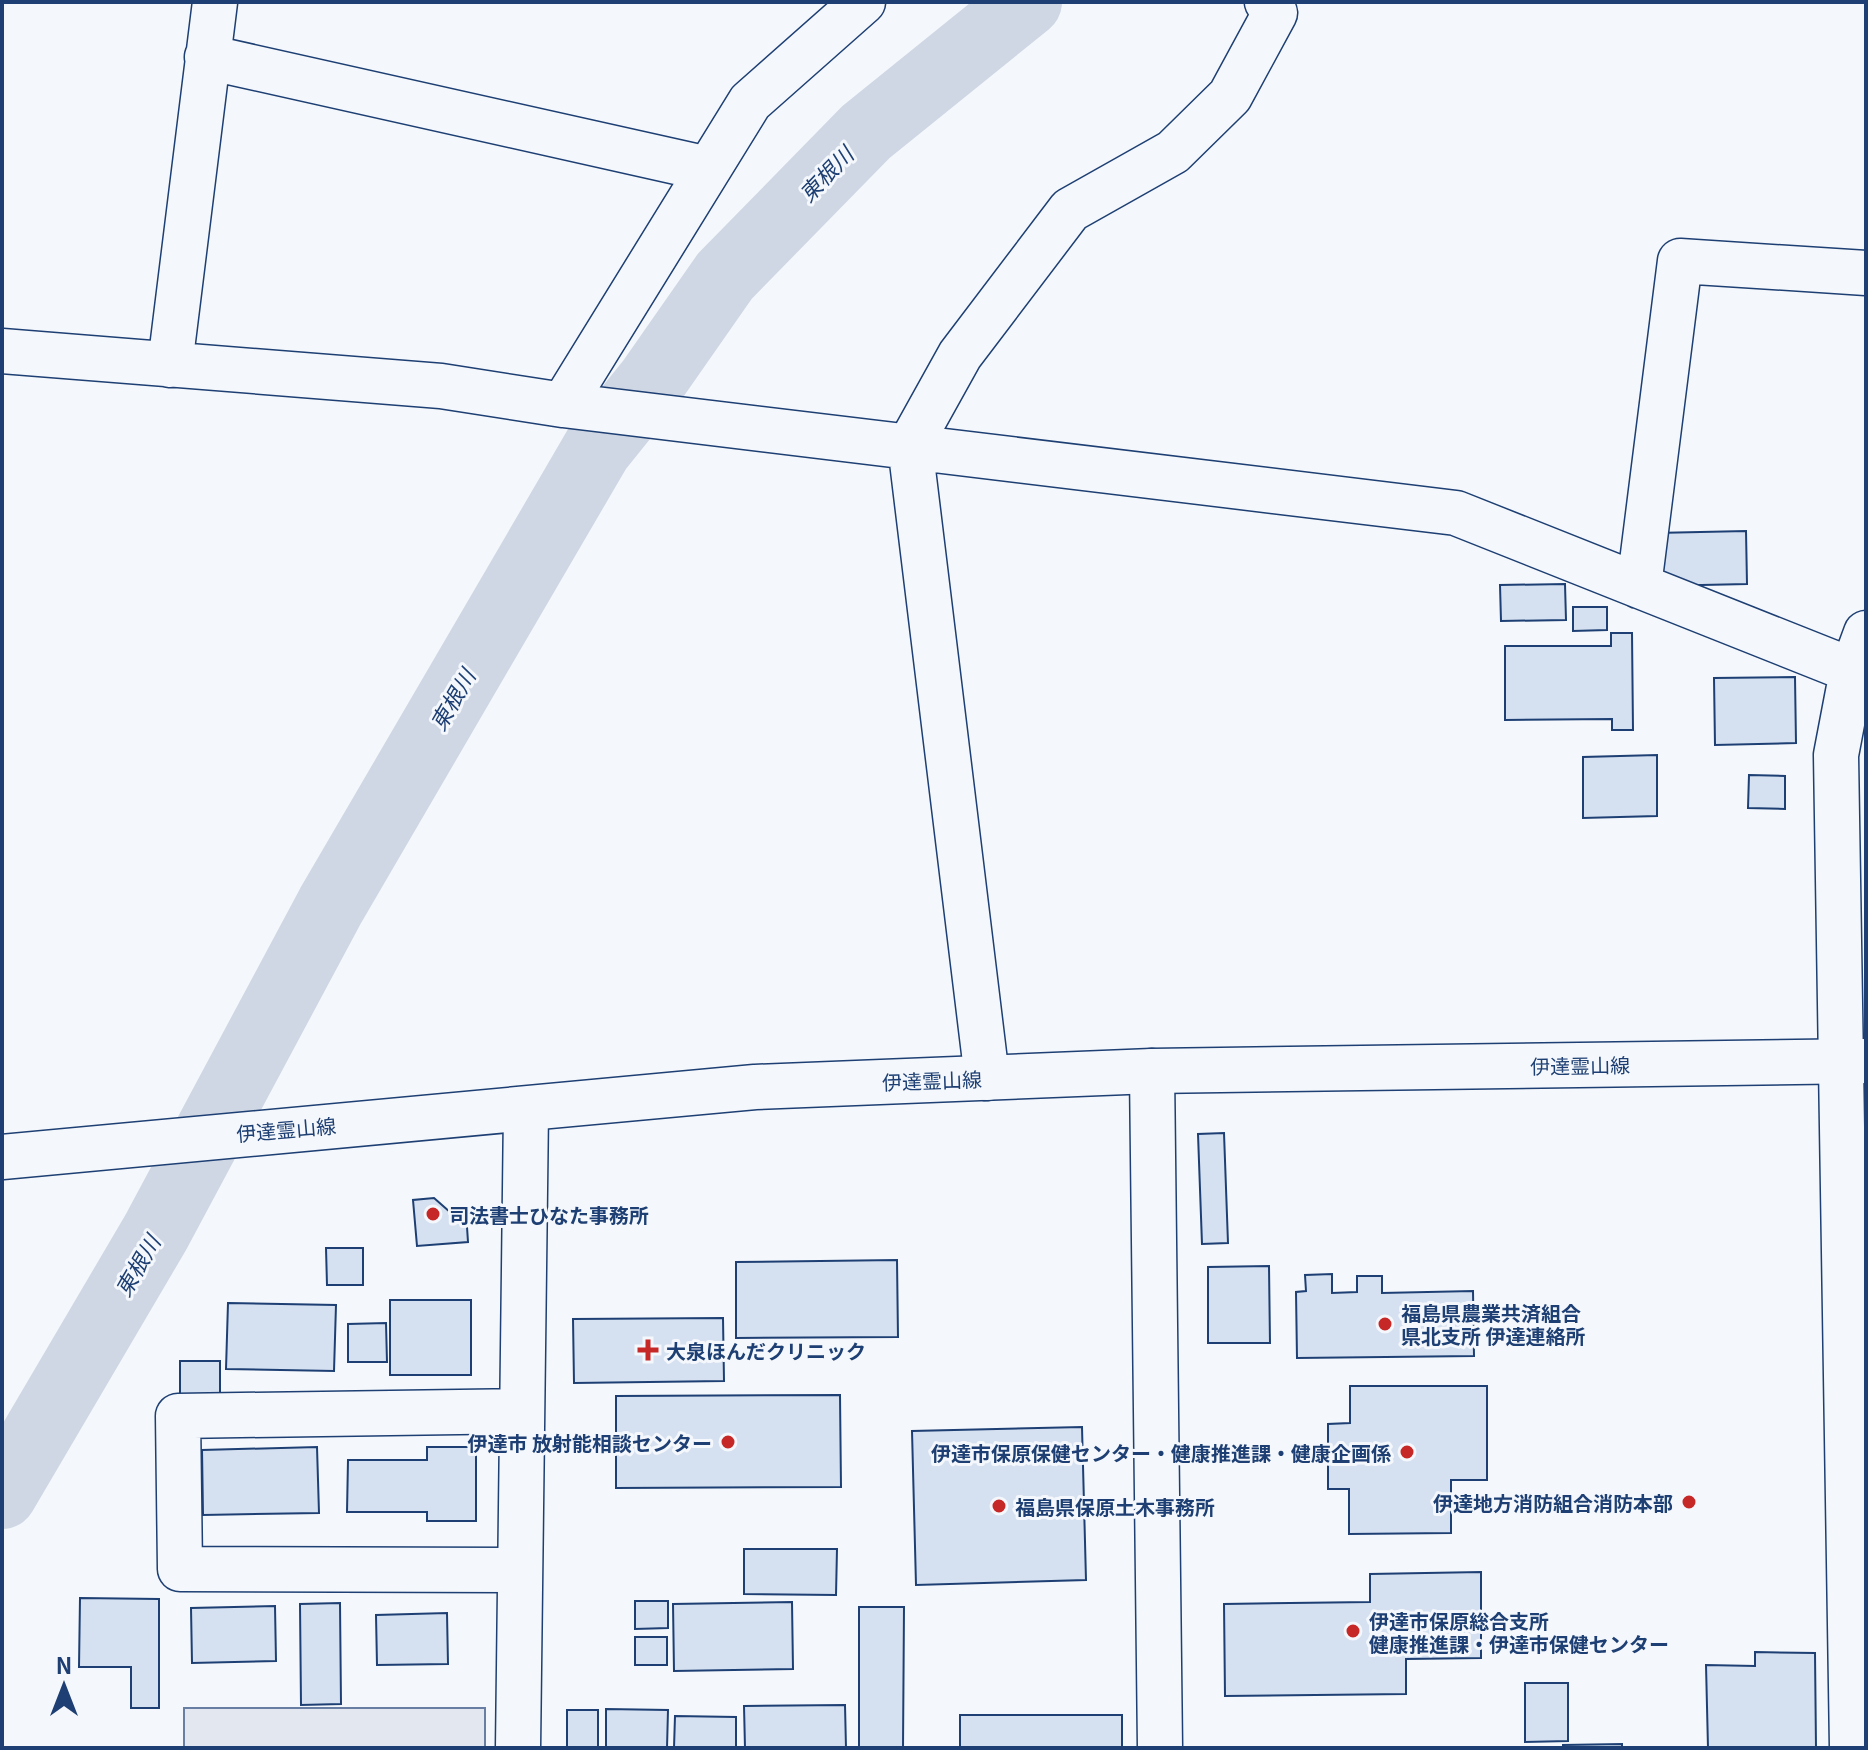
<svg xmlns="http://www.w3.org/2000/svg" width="1868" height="1750" font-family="Georgia,'Noto Sans JP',serif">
<rect width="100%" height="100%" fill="#f4f7fb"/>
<path fill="#e3e8f0" stroke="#687fa3" stroke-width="2" d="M184,1708H485V1748H184Z"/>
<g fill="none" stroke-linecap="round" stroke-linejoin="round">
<path stroke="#cfd7e4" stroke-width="70" d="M2,1494L156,1232L331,905L597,449L651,382L725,276L866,132L1027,2"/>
</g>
<path fill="#d5e0f0" stroke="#1d3f73" stroke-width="2" d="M1746,531L1747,584L1656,586L1655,533Z
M1565,584L1566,620L1501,621L1500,585Z
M1573,607H1607V630L1573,631Z
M1611,633H1632L1633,730H1612V719L1505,720V646H1611Z
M1795,677L1796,743L1715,745L1714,678Z
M1657,755V816L1583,818V757Z
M1749,775L1785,776V809L1748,808Z
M1224,1133L1228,1243L1202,1244L1198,1134Z
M434,1198L467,1227L468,1242L417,1246L413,1200Z
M326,1248H363V1285H327Z
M897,1260L898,1337L736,1338V1262Z
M1269,1266L1270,1343H1208V1267Z
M1332,1274V1293L1357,1292V1276H1382V1293L1473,1291L1474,1356L1297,1358L1296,1292L1306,1291L1305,1275Z
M390,1300H471V1375H390Z
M228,1303L336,1305L334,1371L226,1369Z
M723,1318L724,1381L574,1383L573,1319Z
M386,1323L387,1362H348V1324Z
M180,1361H220V1397H180Z
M1350,1386H1487V1480H1451V1533L1349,1534V1489H1328V1424L1350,1423Z
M840,1395L841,1487L616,1488V1396Z
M1082,1427L1086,1580L916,1585L912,1431Z
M317,1447L319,1513L203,1515L202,1450Z
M427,1447H476V1521H427V1512H347L348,1460H427Z
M744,1549H837L836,1595L744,1594Z
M1481,1572V1658L1406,1659V1694L1225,1696L1224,1604L1370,1602V1574Z
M80,1598L159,1599V1708H131V1667H79Z
M635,1601H668V1628L635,1629Z
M792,1602L793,1669L674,1671L673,1604Z
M340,1603L341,1704L301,1705L300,1604Z
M275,1606L276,1661L192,1663L191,1608Z
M859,1607H904L903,1748H859Z
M447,1613L448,1664L377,1665L376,1615Z
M635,1637H667V1665H635Z
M1755,1652L1815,1653L1816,1748H1708L1706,1665L1755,1666Z
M1525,1683H1568V1741L1525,1742Z
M845,1705L846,1748H745L744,1706Z
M606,1709L668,1710L667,1748H606Z
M567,1710H598V1747H567Z
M960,1715H1122V1748H960Z
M675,1716L736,1717V1748H674Z
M1622,1744V1748H1563V1745Z"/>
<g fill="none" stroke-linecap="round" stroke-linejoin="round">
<g stroke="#1d3f73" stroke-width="47">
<path id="minor" d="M207,57L708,169
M2,351L441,386L563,405L1456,513L1866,676
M170,365L215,2
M563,405L750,102L863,2
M1639,586L1680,261L1866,273
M1152,1071L1160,1748
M987,1078L910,445L960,355L1070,210L1173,152L1230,96L1275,13L1267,2
M520,1570L180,1569L178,1416L522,1411
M518,1748L526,1110
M1852,1748L1836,755L1852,671L1866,633"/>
</g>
<g stroke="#1d3f73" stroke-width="47">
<path id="major" d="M2,1157L755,1087L1152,1071L1866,1061"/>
</g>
<use href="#minor" stroke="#f4f7fb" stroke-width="44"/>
<use href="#major" stroke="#f4f7fb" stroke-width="44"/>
</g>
<g fill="#c62828" stroke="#f4f7fb" stroke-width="3">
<circle cx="433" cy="1214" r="8"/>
<circle cx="1385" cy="1324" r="8"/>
<path d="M644 1338h8v8h8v8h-8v8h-8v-8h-8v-8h8z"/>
<circle cx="728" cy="1442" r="8"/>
<circle cx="1407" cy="1452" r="8"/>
<circle cx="1689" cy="1502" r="8"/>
<circle cx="999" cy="1506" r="8"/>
<circle cx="1353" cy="1631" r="8"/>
</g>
<g text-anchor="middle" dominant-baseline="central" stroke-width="6" stroke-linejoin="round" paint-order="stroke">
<g font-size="20" fill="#1d3f73" stroke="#f4f7fb">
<text transform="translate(1580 1065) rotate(-1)">伊達霊山線</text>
<text transform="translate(932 1080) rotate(-2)">伊達霊山線</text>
<text transform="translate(286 1129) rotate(-5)">伊達霊山線</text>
</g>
<g font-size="20" font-weight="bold" fill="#1d3f73" stroke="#f4f7fb" text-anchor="start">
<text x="449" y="1214">司法書士ひなた事務所</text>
<text x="1401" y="1312">福島県農業共済組合<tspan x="1401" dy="23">県北支所 伊達連絡所</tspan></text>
<text x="666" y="1350">大泉ほんだクリニック</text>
<text x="712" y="1442" text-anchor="end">伊達市 放射能相談センター</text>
<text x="1391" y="1452" text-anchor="end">伊達市保原保健センター・健康推進課・健康企画係</text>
<text x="1673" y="1502" text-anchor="end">伊達地方消防組合消防本部</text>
<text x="1015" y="1506">福島県保原土木事務所</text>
<text x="1369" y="1620">伊達市保原総合支所<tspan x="1369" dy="23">健康推進課・伊達市保健センター</tspan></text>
</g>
<g font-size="22" font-style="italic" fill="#1d3f73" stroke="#f4f7fb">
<text transform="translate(825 173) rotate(-46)">東根川</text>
<text transform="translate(451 699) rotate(-60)">東根川</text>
<text transform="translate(136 1265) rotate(-60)">東根川</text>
</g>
</g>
<rect width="1868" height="1750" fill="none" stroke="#1d3f73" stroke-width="8"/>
<g transform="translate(64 1686)" stroke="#f4f7fb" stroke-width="6" paint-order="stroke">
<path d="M0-6L14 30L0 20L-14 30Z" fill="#1d3f73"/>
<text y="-12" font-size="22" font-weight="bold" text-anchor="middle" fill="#1d3f73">N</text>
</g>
</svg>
